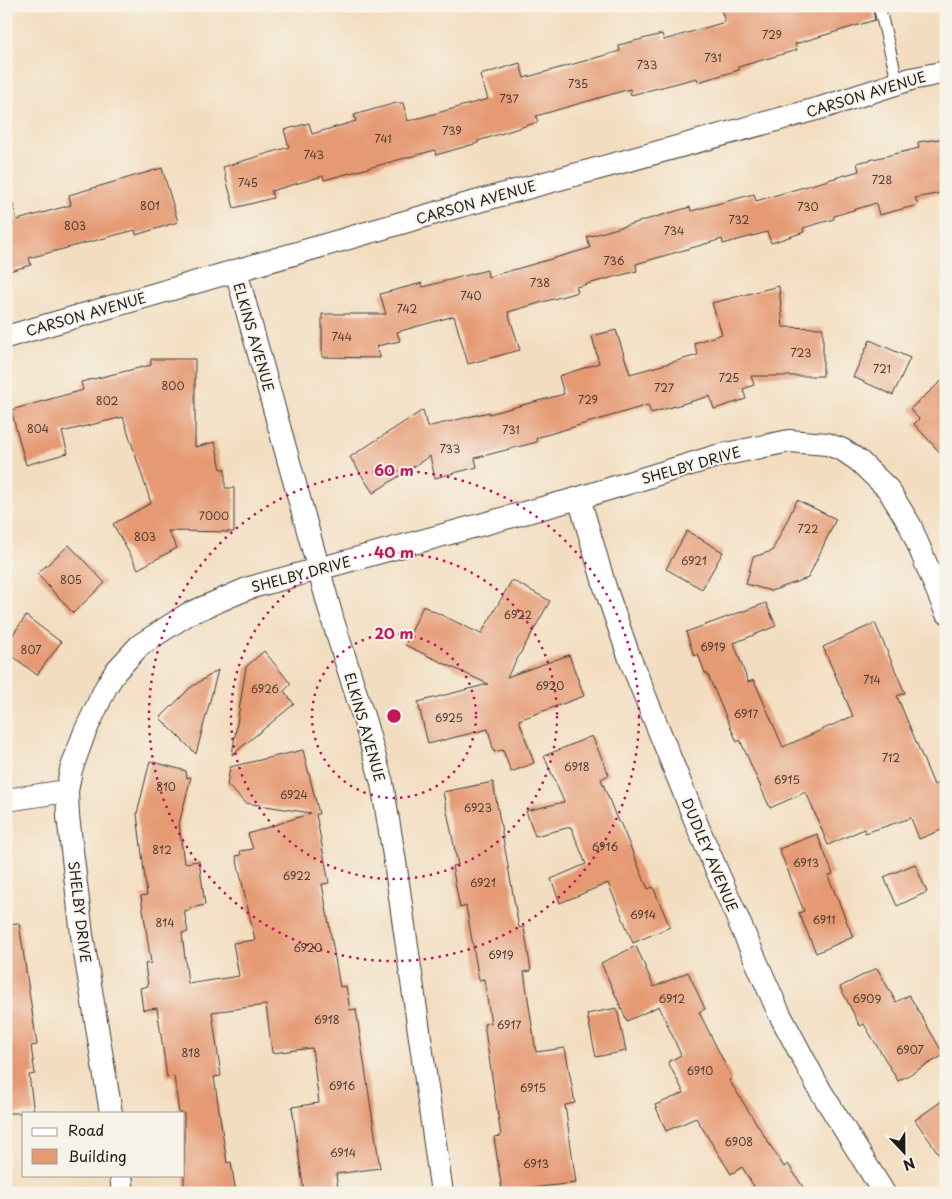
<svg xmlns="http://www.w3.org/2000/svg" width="952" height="1199" font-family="'Playpen Sans',sans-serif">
<rect width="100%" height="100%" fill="#f7f3e8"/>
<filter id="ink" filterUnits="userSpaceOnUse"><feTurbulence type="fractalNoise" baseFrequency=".02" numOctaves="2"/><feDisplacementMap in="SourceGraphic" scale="10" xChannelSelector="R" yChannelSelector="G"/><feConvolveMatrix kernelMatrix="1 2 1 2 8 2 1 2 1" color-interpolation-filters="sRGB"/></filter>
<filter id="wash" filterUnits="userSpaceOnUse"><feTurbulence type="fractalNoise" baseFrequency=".0096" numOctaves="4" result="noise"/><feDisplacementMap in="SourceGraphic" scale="20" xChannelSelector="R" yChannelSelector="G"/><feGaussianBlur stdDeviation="1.12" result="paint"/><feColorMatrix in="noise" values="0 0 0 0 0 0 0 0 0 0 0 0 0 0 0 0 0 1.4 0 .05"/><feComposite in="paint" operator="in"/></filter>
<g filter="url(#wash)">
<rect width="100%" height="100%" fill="#f3ddc0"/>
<g id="blocks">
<path fill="#e59a73" d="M720,6H872L875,20L795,44L797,50L738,67L739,70L698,82L697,78L631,95L630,89L536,116L538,122L478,141V143L436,155L435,150L324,180L323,176L271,191L273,198L234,208L223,167L289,147L284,130L309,123L312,134L356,121L354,115L396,103H403L408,121L488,99L480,75L520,63L524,78L620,51L619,45L662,34L664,40L725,22Z
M946,138V192L915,198L918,205L879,215L876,203L834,216V219L803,228L804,232L771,243L767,232L723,244L722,239L636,264L637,271L576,287L578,292L508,312L520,350L468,364L454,316L397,332L400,341L377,346L380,358L322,357V314H386L380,294L422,283L423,287L487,270L488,277L590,248L587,237L690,207L691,211L754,194L756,201L859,171L857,163L919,148L918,142Z
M162,168L178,222L136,235L135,230L29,258L31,265L6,272V202L12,201L17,220L71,205L69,195Z
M779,286L783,327L823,328V376H751L754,385L743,389L746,399L714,409L710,396L651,413L648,405L536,438L537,442L475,458L477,467L435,478L430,456L373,493L350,457L423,410L427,427L489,412V414L564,394L559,376L599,363L592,336L616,330L630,374L698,355L694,343L722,334L712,303Z
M870,340L910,358L893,395L853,377Z
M151,359H195V447L215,442L221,469H225V488H234V532L168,531L177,548L138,569L113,524L151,503L123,417L62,432L68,453L26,465L11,410L83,390L81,382L151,365Z
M946,377V459L914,424L919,419L910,409Z
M797,500L836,519L808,578L771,591L746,584L753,557L772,551Z
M687,531L723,552L702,589L666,569Z
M69,545L105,583L73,613L37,574Z
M512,580L550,601L507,677L569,655L584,696L519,720L534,763L511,772L503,750L494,752L488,729L428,744L418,702L488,684L405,645L423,606L481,634Z
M766,603L776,626L734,643L748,682L754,680L783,747L853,716L823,647L875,623L905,693L897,696L934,785L939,783L946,798V828L919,839L911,818L865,833L864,829L828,845L806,792L770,808L740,740L737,742L707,673H705L698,654L694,656L686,632Z
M26,616L61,642L37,675L6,651V644Z
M264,651L291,684L284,691L294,704L232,755L246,667Z
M218,670L196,754L160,718L190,688Z
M592,736L609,775L601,779L618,822H620L648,889L653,887L670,927L633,943L608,883L560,903L551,879L586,864L571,827L535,836L526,811L564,802L544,756Z
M303,750L319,814H316L329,883L322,884L340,987L346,986L350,1010L356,1009L380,1168L336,1174L338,1189L304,1193L292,1107L319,1103L312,1048L272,1053L266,1005L212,1012L221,1076L214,1077L227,1163L231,1162L236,1193H184V1113H179L174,1076L167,1077L157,1008L143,1010L140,988L148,986L145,964L151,963L141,896L147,895L137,814L150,761L186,771L187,778L191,777L179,824L184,863L199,861L205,905L190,908V910L184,911L188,932L182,933L188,984L239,976L233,943L255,940L236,856L241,855L240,851L253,849L248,834L311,813L246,803L227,785L230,767Z
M493,782L519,928L524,927L531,971L524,972L536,1052L565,1048L575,1103L565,1105L576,1183L502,1191L494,1137L501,1136L484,1024L491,1023L484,979L479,980L466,906L460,908L452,866L458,865L443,792Z
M817,834L833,874L828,876L853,937L816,953L799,913L804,911L779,849Z
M915,864L927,892L897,906L884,877Z
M19,923L37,1045L31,1046L35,1074L29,1075L34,1113H6V924Z
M636,946L654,987L688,972L705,1009L699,1012L732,1078L729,1080L784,1167L788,1164L807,1193H758L742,1167L731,1174L696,1118L666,1131L655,1105L684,1093L668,1062L681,1055L659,1006L627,1021L601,963Z
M877,968L896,1002L909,995L944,1055L898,1081L864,1024L860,1026L840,987Z
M617,1008L626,1051L596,1057L587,1014Z
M946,1098V1164L915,1120Z"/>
</g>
</g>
<g filter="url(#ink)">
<use href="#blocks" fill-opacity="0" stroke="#3c3935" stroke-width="1"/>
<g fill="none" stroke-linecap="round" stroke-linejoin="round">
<g stroke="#3c3935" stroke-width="13">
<path id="lane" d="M879,6L898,83"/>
</g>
<g stroke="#3c3935" stroke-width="24">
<path id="street" d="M236,271L333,621L365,722L382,783L395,862L442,1193
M6,337L453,208L824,107L911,79L946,72
M579,498L605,587L630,659L700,832L760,970L779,1013L820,1090L884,1193
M6,800L67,791
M111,1113L82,935L68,816L67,791L71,770L84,734L106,687L116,671L140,645L188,614L249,588L579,498L717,456L789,441L827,444L843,450L859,461L888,489L910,525L946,612
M121,1175L123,1193"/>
</g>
<use href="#lane" stroke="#fff" stroke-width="11"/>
<use href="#street" stroke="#fff" stroke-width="22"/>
</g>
</g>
<g fill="none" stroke="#c2185b" stroke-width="2.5" stroke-dasharray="2.5 5">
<circle cx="394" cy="716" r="82"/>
<circle cx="394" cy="716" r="163"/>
<circle cx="394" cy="716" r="245"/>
</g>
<g text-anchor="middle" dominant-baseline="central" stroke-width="4" stroke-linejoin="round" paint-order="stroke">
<g font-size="11" fill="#4e3c32">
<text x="772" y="34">729</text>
<text x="713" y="57">731</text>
<text x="647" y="64">733</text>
<text x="578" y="83">735</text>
<text x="509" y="98">737</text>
<text x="452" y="130">739</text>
<text x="383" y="138">741</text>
<text x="314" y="154">743</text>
<text x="882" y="179">728</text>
<text x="248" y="182">745</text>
<text x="150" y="205">801</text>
<text x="808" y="206">730</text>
<text x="739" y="219">732</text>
<text x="75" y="225">803</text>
<text x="674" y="230">734</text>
<text x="614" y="260">736</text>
<text x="540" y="282">738</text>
<text x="471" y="295">740</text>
<text x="407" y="308">742</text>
<text x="342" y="336">744</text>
<text x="801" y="352">723</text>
<text x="882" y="368">721</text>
<text x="729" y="377">725</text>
<text x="173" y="385">800</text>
<text x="664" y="387">727</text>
<text x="588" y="399">729</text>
<text x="107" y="400">802</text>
<text x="38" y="428">804</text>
<text x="511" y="429">731</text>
<text x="450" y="448">733</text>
<text x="214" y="515">7000</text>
<text x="808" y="528">722</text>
<text x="145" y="536">803</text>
<text x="694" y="560">6921</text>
<text x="71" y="579">805</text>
<text x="518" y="614">6922</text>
<text x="713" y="646">6919</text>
<text x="31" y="649">807</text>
<text x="872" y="679">714</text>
<text x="550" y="685">6920</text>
<text x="265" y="688">6926</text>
<text x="746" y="713">6917</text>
<text x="449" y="717">6925</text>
<text x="891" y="757">712</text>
<text x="577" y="766">6918</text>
<text x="787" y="779">6915</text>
<text x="166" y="786">810</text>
<text x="294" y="794">6924</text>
<text x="478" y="807">6923</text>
<text x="605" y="846">6916</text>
<text x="162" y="849">812</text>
<text x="806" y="862">6913</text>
<text x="297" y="875">6922</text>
<text x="483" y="882">6921</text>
<text x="643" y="914">6914</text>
<text x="824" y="919">6911</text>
<text x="165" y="922">814</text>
<text x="308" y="947">6920</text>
<text x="501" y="954">6919</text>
<text x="672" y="998">6912</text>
<text x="867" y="998">6909</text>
<text x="327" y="1019">6918</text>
<text x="509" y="1024">6917</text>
<text x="910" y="1049">6907</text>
<text x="191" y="1052">818</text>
<text x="700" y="1070">6910</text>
<text x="342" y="1085">6916</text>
<text x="533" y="1087">6915</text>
<text x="739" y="1141">6908</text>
<text x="343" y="1152">6914</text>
<text x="536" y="1163">6913</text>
</g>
<g font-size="14" fill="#1c1c1c" stroke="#f7f3e8">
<text transform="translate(866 94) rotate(-17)">CARSON AVENUE</text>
<text transform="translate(476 202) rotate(-16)">CARSON AVENUE</text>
<text transform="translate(86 314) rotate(-16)">CARSON AVENUE</text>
<text transform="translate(254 337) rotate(74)">ELKINS AVENUE</text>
<text transform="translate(691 465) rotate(-16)">SHELBY DRIVE</text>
<text transform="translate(301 574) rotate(-15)">SHELBY DRIVE</text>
<text transform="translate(365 727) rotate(74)">ELKINS AVENUE</text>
<text transform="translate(710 855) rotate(67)">DUDLEY AVENUE</text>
<text transform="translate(80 912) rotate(83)">SHELBY DRIVE</text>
</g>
</g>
<circle cx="394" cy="716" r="8" fill="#c2185b" stroke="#f7f3e8" stroke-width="2.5"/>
<g font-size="15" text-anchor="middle" font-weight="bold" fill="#c2185b" stroke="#f7f3e8" stroke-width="4" stroke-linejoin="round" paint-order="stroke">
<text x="394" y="476">60 m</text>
<text x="394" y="558">40 m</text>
<text x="394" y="639">20 m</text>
</g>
<rect width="952" height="1199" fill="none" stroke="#f7f3e8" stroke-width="25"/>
<rect x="22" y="1112" width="162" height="65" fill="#f7f3e8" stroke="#9f9d96"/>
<rect x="32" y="1128" width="25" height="8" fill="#ffffff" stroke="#9f9d96"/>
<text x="68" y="1136" font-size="15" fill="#1c1c1c">Road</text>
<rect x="32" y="1149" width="25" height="15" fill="#e59a73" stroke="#9f9d96"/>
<text x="68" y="1162" font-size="15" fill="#1c1c1c">Building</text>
<g transform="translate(904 1152) rotate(158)" stroke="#f7f3e8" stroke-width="4" paint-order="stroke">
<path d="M0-4L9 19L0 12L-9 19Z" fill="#1c1c1c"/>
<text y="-8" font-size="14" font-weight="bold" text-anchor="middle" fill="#1c1c1c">N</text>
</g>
</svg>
